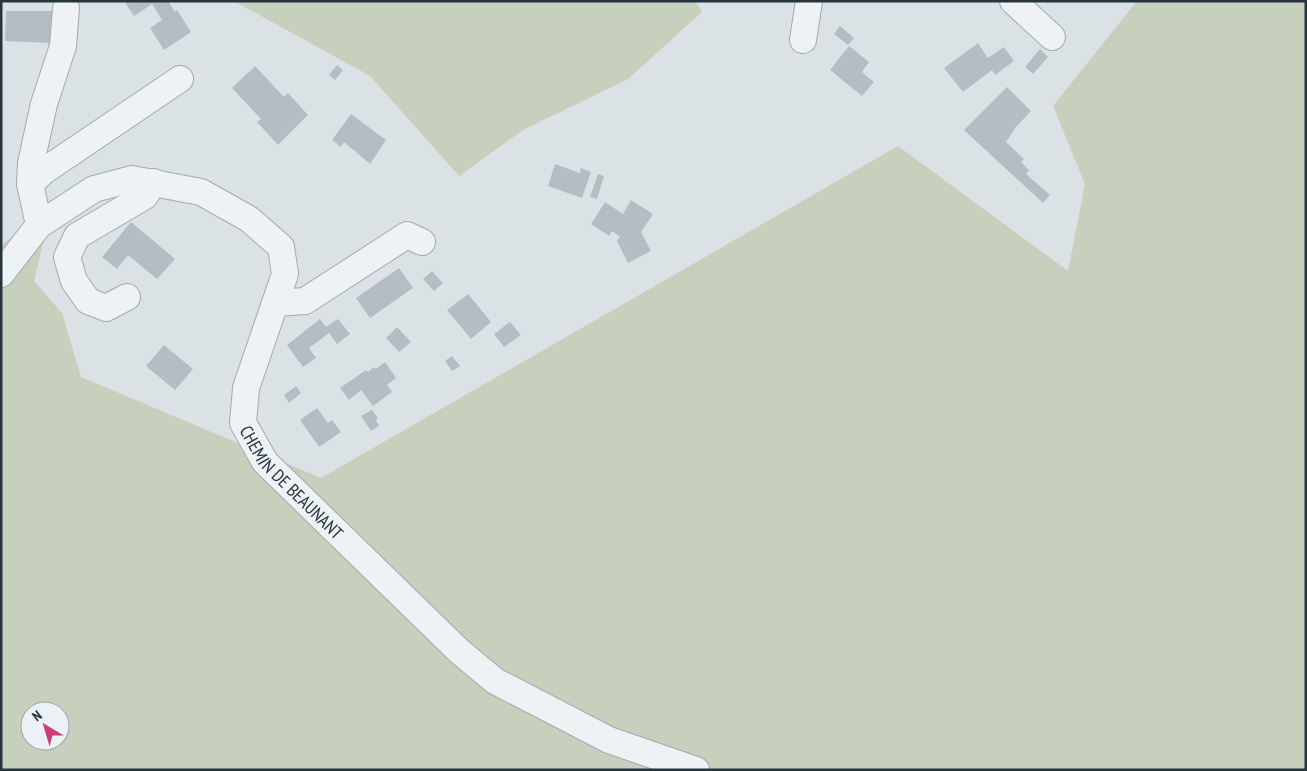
<svg xmlns="http://www.w3.org/2000/svg" width="1307" height="771" font-family="'PT Sans Narrow',sans-serif">
<rect width="100%" height="100%" fill="#dbe2e6"/>
<path fill="#c6d0bc" fill-rule="evenodd" d="M234,1H695L702,12L628,79L523,130L459,176L370,76Z
M1137,1H1306V770H1V245L19,232L45,234L34,281L62,313L81,377L321,478L898,146L1068,271L1085,184L1053,106ZM30,711H60V741H30Z"/>
<path fill="#b3bdc3" d="M124,1H168L175,12L177,10L191,32L164,50L150,28L162,20L152,4L134,16Z
M6,11H53L52,43L5,41Z
M840,26L854,38L848,45L834,34Z
M978,43L988,58L1004,47L1014,61L995,75L992,70L963,92L944,68Z
M849,46L869,62L862,72L874,82L862,96L830,70Z
M1040,49L1048,57L1033,74L1025,67Z
M337,65L343,70L335,80L329,75Z
M255,66L284,97L288,93L308,115L278,145L257,122L261,119L232,88Z
M1007,87L1031,111L1016,127L1006,142L1024,159L1021,162L1029,170L1026,174L1050,195L1043,203L964,130Z
M351,114L386,140L370,164L344,142L341,147L332,140Z
M555,164L580,173L581,168L591,172L582,198L548,186Z
M598,174L604,176L597,199L590,197Z
M631,200L653,214L641,232L651,251L628,263L617,241L620,237L612,231L609,236L591,224L605,202L623,214Z
M131,222L175,259L157,279L128,255L117,269L102,257Z
M399,268L413,288L370,318L356,298Z
M432,271L443,283L434,291L423,279Z
M468,294L491,322L471,339L447,310Z
M320,319L326,327L338,319L350,334L337,344L329,333L309,348L316,358L303,367L287,345Z
M510,322L521,335L504,347L494,334Z
M397,327L411,342L399,352L386,338Z
M164,345L193,369L175,390L146,366Z
M452,356L460,366L452,371L445,361Z
M385,362L396,378L387,385L392,392L373,406L361,390L349,400L340,388L366,370L368,372L374,367L376,369Z
M296,386L301,393L289,403L284,395Z
M317,408L328,423L332,420L341,432L319,447L300,420Z
M372,410L378,418L376,420L379,426L371,431L361,416Z"/>
<g fill="none" stroke-linecap="round" stroke-linejoin="round">
<g stroke="#a1aab0" stroke-width="28">
<g id="minor">
<path d="M1013,1L1052,37"/>
<path d="M803,40L809,1"/>
<path d="M30,184L44,171L180,79"/>
<path d="M39,225L30,184L31,163L44,104L63,46L66,8"/>
<path id="s1" d="M1,274L39,225L94,189L132,179L201,192L249,219L281,247L285,274L246,388L243,423L265,462L459,651L495,681L609,740L696,770"/>
<path d="M127,297L106,308L88,301L74,281L67,257L77,236L145,196L154,182"/>
<path d="M275,303L305,301L407,235L422,242"/>
</g>
</g>
<use href="#minor" stroke="#eef2f5" stroke-width="26"/>
</g>
<g text-anchor="middle" dominant-baseline="central" stroke-width="4.5" stroke-linejoin="round" paint-order="stroke">
<g font-size="18" fill="#25343d" stroke="#ebf1f4">
<text stroke="none"><textPath href="#s1" startOffset="595">CHEMIN DE BEAUNANT</textPath></text>
</g>
</g>
<rect width="1307" height="771" fill="none" stroke="#25343d" stroke-width="5"/>
<g transform="translate(45 726) rotate(322)"><circle r="24" fill="#ebf1f4" stroke="#9ca5ab"/>
<path d="M0-4L9 19L0 12L-9 19Z" fill="#d13b77"/>
<text y="-8" font-size="14" font-weight="bold" text-anchor="middle" fill="#25343d">N</text>
</g>
</svg>
